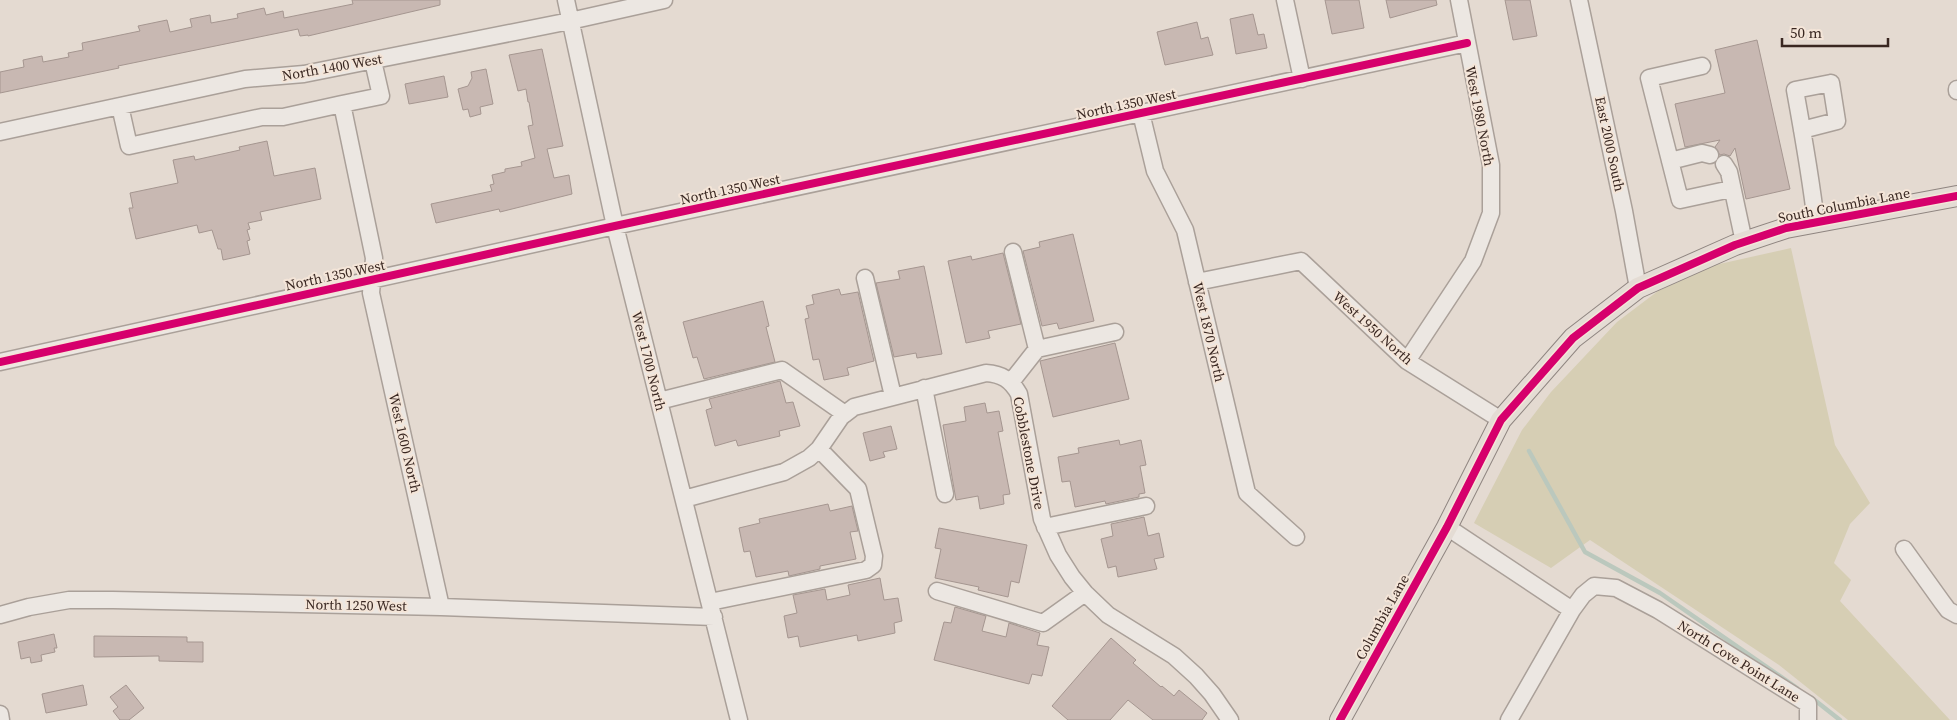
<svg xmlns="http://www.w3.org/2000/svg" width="1957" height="720" font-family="'Source Serif 4',serif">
<rect width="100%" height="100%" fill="#e4dad1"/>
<path fill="#d6ceb4" d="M1791,248L1835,445L1870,503L1850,524L1834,563L1851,580L1840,601L1950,720H1848L1779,665L1590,540L1551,568L1474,523L1522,430L1551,392L1617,322L1658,291L1715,265Z"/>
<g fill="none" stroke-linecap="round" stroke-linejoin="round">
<path stroke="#bbc8bd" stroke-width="4.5" d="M1529,451L1585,552L1660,593L1797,688
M1812,698L1840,720"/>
</g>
<path fill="#c8b8b2" stroke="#a59690" d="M352,0H440V5L308,36V35L300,36L298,29L118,66L119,68L0,93V72L24,67L23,60L42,56L43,62L69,57L68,53L83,50L82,43L140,31L138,26L167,20L170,32L192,27L190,19L210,15L211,23L238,18L237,14L264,8L266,15L283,11L284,18L353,4Z
M1325,0H1359L1364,28L1332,34Z
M1386,0H1436L1437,5L1390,18Z
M1505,0H1530L1537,36L1513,40Z
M1253,14L1258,35L1264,34L1267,48L1236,54L1230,19Z
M1197,22L1201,39L1208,37L1213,55L1165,65L1157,32Z
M1757,40L1790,189L1746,199L1735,148L1730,156L1724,154L1720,155L1715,147L1720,140L1685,147L1675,104L1725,93L1715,50Z
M542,49L563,146L547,149L554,178L569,175L572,194L500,212L499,209L436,223L431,204L492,191L490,185L494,184L492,175L505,172V169L522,166L521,162L535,158L528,126L533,125L529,102H528L526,89L518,91L509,55Z
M486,69L493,104L480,107L481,114L470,117L468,109L463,110L458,89L468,86L472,78L471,72Z
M444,76L448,97L409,104L405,84Z
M267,141L274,176L315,168L321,199L260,212L262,220L248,223L250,229L247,230L250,240L247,241L250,254L223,260L221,249H218L212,230L199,233L197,225L136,239L129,208H133L130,193L178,183L173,160L194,156L195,160L240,150L239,147Z
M1073,234L1094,321L1059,329L1057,323L1042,326L1023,251L1040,247L1039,242Z
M1003,253L1021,324L988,331L990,338L966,343L948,261L971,256L972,260Z
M924,266L942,354L917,358L916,353L894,357L876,283L900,279L898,271Z
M839,289L841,295L858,292L874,361L847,368L849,375L824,380L819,359L813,360L805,319L809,318L806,306L814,304L812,295Z
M763,301L769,326L766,327L775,362L704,379L697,357L693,358L683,322Z
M1115,343L1129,399L1053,417L1040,361Z
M780,381L786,403L793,402L800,426L779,431L780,436L738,446L736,440L715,446L706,410L712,408L709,399Z
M985,403L987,413L999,411L1003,431L998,432L1010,494L1003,495L1004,504L980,509L978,496L956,500L943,425L966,421L964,407Z
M891,426L897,449L883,452L885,457L870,461L863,433Z
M1119,440L1120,445L1141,440L1146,465L1140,466L1145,493L1139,494V497L1106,504L1105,501L1075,507L1070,481L1062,482L1058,457L1079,453L1078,448Z
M828,504L830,511L852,506L858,531L850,532L856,559L820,566V569L789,576L788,571L756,577L750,551L744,552L739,528L760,523L759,519Z
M1144,517L1148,536L1159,533L1164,557L1154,559L1157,569L1118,577L1116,566L1108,568L1101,539L1113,536L1111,524Z
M939,528L1027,545L1019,583L1011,581L1008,597L978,590L979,587L935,578L941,549L935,548Z
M880,578L884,600L898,598L902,621L894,623L895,633L858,641L857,635L800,647L798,636L788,638L784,616L797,613L793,595L825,589L827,600L850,595L848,585Z
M955,607L986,616L982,631L1006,637L1009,623L1040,633L1037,645L1049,647L1042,676L1032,674L1029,684L934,660L944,622L951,623Z
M54,634L57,648H54L55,652L41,655L42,661L31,663L30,657L21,659L18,642Z
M94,636L187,637V642H203V662L159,661V656L94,657Z
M1111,638L1136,660L1133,663L1161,687L1162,686L1174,696L1179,690L1207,713L1202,720H1153L1128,700L1110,720H1068L1052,706Z
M83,685L87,705L46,713L42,694Z
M126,685L144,708L129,720H120L113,711L118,707L110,697Z"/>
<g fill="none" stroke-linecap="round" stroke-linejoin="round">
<g stroke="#aaa099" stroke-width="19">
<path id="minor" d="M566,0L615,226L739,720
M1285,0L1302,79
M1579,0L1624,211L1638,288
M1702,66L1649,78L1680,200L1731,189
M1957,89V91
M342,104L381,96L373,61
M120,106L129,146L262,117H283L342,104L374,258L371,293L441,607
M1141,113L1155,171L1185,230L1247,493L1296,537
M1802,130L1837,121L1831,83L1795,90C1803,134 1811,178 1816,223
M0,132L245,79L304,74L570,21L664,0
M1670,161L1702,153L1710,155
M1724,164L1729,172L1744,242
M865,278L893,396
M1197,282L1301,261L1407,361L1501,420
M1037,349L1115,332
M1407,361L1473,261L1491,213V165L1459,0
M0,362L615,226L1467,43
M1011,382L1037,349L1013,252
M924,388L945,494
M659,401L782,370L845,414
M684,499L784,472L809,458L819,449L841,417L854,407L986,373C1002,374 1011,380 1019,394L1042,519L1058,555L1072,577L1085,593L1108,615L1174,656L1196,676L1212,694L1230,720
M1045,527L1146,506
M1447,527L1572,610
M1904,549L1942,602L1948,610L1957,615
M937,591L1043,623L1085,593
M710,602L866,570L873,565L874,556L858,489L819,449
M0,615L29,607L69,600H113L441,607L714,617
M0,714L1,720
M1509,720L1572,610L1583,595L1594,586L1616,588L1658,610L1808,704V720"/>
</g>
<g stroke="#8f8580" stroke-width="22">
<path id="major" d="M1340,720L1447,527L1501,420L1573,338L1638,288L1735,245L1786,228L1957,196"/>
</g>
<use href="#minor" stroke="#ece7e2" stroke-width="16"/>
<use href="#major" stroke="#e4dcd4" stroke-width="20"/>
<g stroke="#f4e5d8" stroke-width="11">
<path id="cycleway" d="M0,362L615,226L1467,43
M1340,720L1447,527L1501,420L1573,338L1638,288L1735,245L1786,228L1957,196"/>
</g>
<use href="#cycleway" stroke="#d6006c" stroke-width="8"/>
</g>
<g text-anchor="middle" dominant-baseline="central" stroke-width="4" stroke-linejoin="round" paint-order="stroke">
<g font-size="14" fill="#392721" stroke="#f4e5d8">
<text transform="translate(332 67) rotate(-10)">North 1400 West</text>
<text transform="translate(1126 104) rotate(-12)">North 1350 West</text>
<text transform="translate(1480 116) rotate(79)">West 1980 North</text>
<text transform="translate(1610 144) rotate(78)">East 2000 South</text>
<text transform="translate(730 189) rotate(-12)">North 1350 West</text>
<text transform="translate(1844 205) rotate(-11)">South Columbia Lane</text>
<text transform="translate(335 275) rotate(-12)">North 1350 West</text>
<text transform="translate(1373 328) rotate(42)">West 1950 North</text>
<text transform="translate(1209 332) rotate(77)">West 1870 North</text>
<text transform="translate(649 361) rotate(76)">West 1700 North</text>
<text transform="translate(405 443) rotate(77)">West 1600 North</text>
<text transform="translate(1029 453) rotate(79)">Cobblestone Drive</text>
<text transform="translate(356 605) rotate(1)">North 1250 West</text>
<text transform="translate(1382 617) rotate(-61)">Columbia Lane</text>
<text transform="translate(1739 661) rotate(32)">North Cove Point Lane</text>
</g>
</g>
<path d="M1782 38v8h106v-8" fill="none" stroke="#392721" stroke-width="2.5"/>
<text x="1790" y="38" font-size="15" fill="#392721" stroke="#f4e5d8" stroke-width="4" paint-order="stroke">50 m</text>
</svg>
